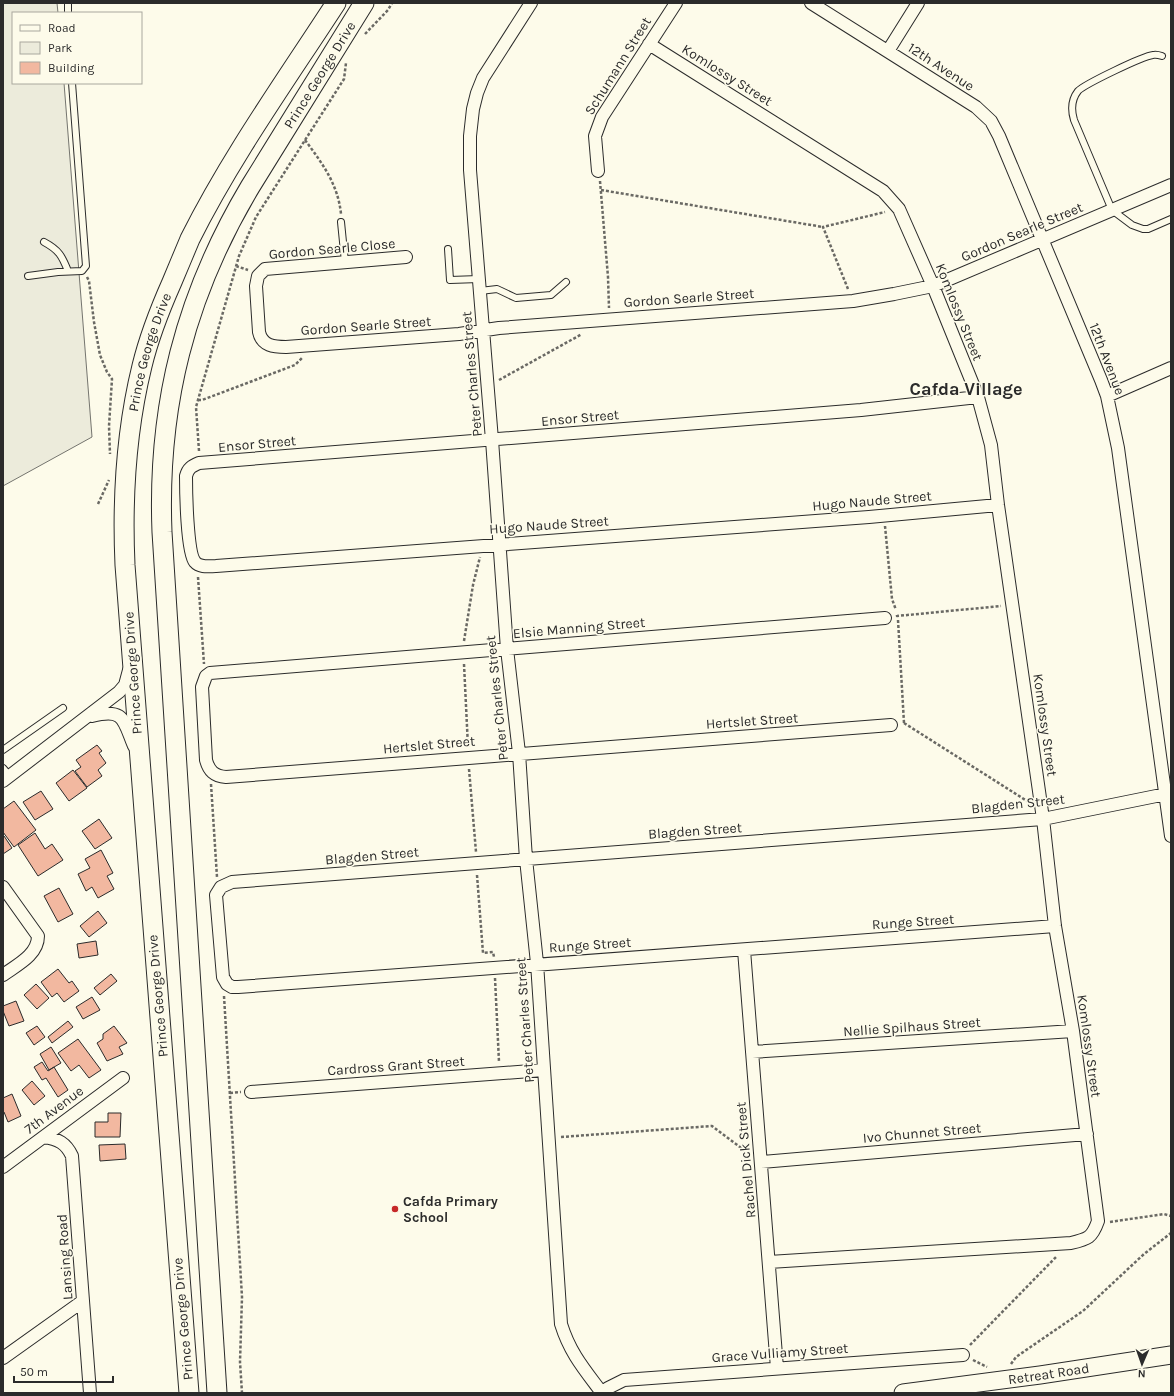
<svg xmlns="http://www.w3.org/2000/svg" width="1174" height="1396" font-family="Karla,sans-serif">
<rect width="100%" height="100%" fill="#fdfbea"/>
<path fill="#ecebdb" stroke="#74746e" d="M3,3H57L58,13H13V83H64L92,437L3,486Z"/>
<path fill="#f2b8a0" stroke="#2b2b2b" d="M97,745L102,751L99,753L106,763L98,770L102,776L87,787L75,771L81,767L76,760Z
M73,770L87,788L69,801L56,783Z
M41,791L53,809L35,820L23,802Z
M14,801L36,830L14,847L3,832V809Z
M99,819L112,838L95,849L82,831Z
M35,833L45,849L52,844L63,860L38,876L18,845Z
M4,836L12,848L3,854V837Z
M101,850L113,873L107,876L114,889L98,898L92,887L86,891L78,874L90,868L85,859Z
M59,888L73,914L58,922L44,896Z
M98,911L107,923L89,937L80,926Z
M96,941L98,955L79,958L77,944Z
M58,969L69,983L72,981L79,991L64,1002L57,993L52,997L41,982Z
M111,974L117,981L100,995L94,988Z
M36,984L49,998L37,1009L24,995Z
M92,997L100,1010L83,1019L76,1007Z
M16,1001L24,1021L9,1026L3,1011V1006Z
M68,1021L73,1027L52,1043L48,1037Z
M37,1026L45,1037L34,1045L26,1033Z
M114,1026L127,1043L119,1047L123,1054L107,1061L97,1043L103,1039V1034Z
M78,1039L101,1070L89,1078L79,1065L71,1071L58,1053Z
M51,1047L61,1063L49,1070L40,1054Z
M42,1062L48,1071L54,1067L68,1090L58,1097L46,1078L42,1080L34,1067Z
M32,1081L45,1096L34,1105L22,1090Z
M12,1094L21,1116L8,1122L4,1112L3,1113V1098Z
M108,1113H121L120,1137H95V1122H108Z
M125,1144L126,1159L100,1161L99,1145Z"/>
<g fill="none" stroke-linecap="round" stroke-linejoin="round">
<g stroke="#2b2b2b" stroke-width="8">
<path id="service" d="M68,3V13
M1162,56C1159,55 1156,54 1153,55C1143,56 1085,84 1078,91C1071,100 1071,110 1074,120L1112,210L1132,225L1143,229H1148L1171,219
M341,222L345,262
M44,242C59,250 62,256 68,271
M448,249L450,280L479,279
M28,276L58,272L82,271L86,266L72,83
M480,291L497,289L516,298L551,295L566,282
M3,750L63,708
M3,768L10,776"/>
</g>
<g stroke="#2b2b2b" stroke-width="14">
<path id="minor" d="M531,3L483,78L477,93L473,109L470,136V170L492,440L507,649L519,753L526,859L537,963L561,1324C570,1353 584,1369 602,1393
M811,3L976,107L991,121L999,136L1101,380L1107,396L1118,448L1171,836
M649,44L883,191L899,209L933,286L978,397L991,445L998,505L1043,819L1055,926L1073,1031L1098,1221C1092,1238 1088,1239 1071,1243L769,1262
M888,51L918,3
M598,171L595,136L602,117L676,3
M406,257L265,269L258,276L256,286L259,332C262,346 274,347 286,347L459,334L499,328L853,301L894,294L933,286L1171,185
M1107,396L1171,368
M978,397L861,410L199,463C192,466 188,468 186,476C186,491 187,553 195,562C200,568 210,566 216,566L869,517L998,505
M885,618L210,673L206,676L202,687L206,760C209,771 214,776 226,777L891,725
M92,716C125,708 123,720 134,746
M3,781L119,692L125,685L129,670
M3,887L38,936C38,955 17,965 3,975
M1055,926C783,947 511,965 238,987H232L227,984L223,977L216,895L221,887L232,882L1043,819L1171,793
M744,950L777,1368
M752,1052L1073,1031
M251,1092L544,1070
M44,1137C58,1139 66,1143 72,1156L90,1393
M761,1162L1087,1134
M3,1167L123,1078
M3,1358L83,1301
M603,1393L608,1388L624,1380L963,1355"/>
</g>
<g stroke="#2b2b2b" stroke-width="19">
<g id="secondary">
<path id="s1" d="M903,1393L1040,1375L1171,1355"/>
</g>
</g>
<g stroke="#2b2b2b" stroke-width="21">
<g id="primary">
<path id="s2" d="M189,1393L125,565C122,498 126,431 142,366C149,337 160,309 172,282C178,268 184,253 190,239C231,157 286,80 336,3"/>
<path id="s3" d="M217,1393L162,532C157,406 185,296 250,187L364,3"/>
</g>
</g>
<path stroke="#6a6964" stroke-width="2.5" stroke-dasharray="3 2" stroke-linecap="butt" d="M365,34L388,10L392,3
M305,140C322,163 338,184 341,214
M600,181L608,277L609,308
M601,190L823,227
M236,266L248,270
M87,277L89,281L94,322L100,355L107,372L112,379L109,426L110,454
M848,289L823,227L885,212
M499,380L582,334
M198,400H202L295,365L302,358
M199,451L196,407L239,256L256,217L344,79L346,63
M98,504L109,480
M885,526L892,599L896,610
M198,577L204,664
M897,615V616L1001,606
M898,620L904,723
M464,641L473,585L480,557
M464,664L468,747
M904,723L1027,801H1029
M469,769L476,852
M211,784L217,877
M477,875L483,953L493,952L494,957
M495,978L499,1062
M224,996L242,1297L240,1362L242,1393
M230,1093L241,1092
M561,1137L712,1126L748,1153
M1110,1222L1164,1214L1171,1216
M970,1345L1056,1257
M973,1360L987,1367
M1011,1364L1016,1357L1083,1311L1144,1254L1171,1233"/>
<use href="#service" stroke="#fdfbea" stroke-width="6"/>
<use href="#minor" stroke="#fdfbea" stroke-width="12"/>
<use href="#secondary" stroke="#fdfbea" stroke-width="17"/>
<use href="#primary" stroke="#fdfbea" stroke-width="19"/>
</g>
<circle fill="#c62828" stroke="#fdfbea" stroke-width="1.5" cx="395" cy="1209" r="4"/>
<g text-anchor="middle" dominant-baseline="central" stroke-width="3" stroke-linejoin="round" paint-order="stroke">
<g font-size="14" fill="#2b2b2b" stroke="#fdfbea">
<text transform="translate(618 66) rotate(-58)">Schumann Street</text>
<text transform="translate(941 67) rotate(33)">12th Avenue</text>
<text stroke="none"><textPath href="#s3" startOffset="1356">Prince George Drive</textPath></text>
<text transform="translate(727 75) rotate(32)">Komlossy Street</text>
<text transform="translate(1022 232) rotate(-23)">Gordon Searle Street</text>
<text transform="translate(332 249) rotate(-5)">Gordon Searle Close</text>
<text transform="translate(689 298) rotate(-4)">Gordon Searle Street</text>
<text transform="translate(959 312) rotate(68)">Komlossy Street</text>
<text transform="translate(366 326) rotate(-4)">Gordon Searle Street</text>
<text stroke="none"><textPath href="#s2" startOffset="1046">Prince George Drive</textPath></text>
<text transform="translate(1107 359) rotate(69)">12th Avenue</text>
<text transform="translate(472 374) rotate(-95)">Peter Charles Street</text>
<text transform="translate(580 418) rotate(-5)">Ensor Street</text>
<text transform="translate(257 444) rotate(-5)">Ensor Street</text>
<text transform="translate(872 501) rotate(-5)">Hugo Naude Street</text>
<text transform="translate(549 525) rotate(-4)">Hugo Naude Street</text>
<text transform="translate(579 628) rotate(-5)">Elsie Manning Street</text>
<text transform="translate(133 673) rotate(-94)">Prince George Drive</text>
<text transform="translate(497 698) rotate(-96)">Peter Charles Street</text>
<text transform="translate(752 721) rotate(-4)">Hertslet Street</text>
<text transform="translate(1045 725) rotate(82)">Komlossy Street</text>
<text transform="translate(429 745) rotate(-5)">Hertslet Street</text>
<text transform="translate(1018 804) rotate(-6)">Blagden Street</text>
<text transform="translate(695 831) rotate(-4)">Blagden Street</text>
<text transform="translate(372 856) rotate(-5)">Blagden Street</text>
<text transform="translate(913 922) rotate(-4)">Runge Street</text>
<text transform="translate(590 945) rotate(-4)">Runge Street</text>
<text transform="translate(158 996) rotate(-95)">Prince George Drive</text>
<text transform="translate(525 1020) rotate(-94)">Peter Charles Street</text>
<text transform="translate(912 1027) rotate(-4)">Nellie Spilhaus Street</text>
<text transform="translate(1089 1046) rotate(82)">Komlossy Street</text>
<text transform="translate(396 1066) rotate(-4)">Cardross Grant Street</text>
<text transform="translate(54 1110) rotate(-37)">7th Avenue</text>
<text transform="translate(922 1133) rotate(-5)">Ivo Chunnet Street</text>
<text transform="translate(746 1160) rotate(-95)">Rachel Dick Street</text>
<text transform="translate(65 1257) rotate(-94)">Lansing Road</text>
<text transform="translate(183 1319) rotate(-95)">Prince George Drive</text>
<text transform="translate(780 1353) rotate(-4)">Grace Vulliamy Street</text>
<text stroke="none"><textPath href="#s1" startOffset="147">Retreat Road</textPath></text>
</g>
<g font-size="14" font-weight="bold" fill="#2b2b2b" stroke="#fdfbea" text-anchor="start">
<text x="403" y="1201">Cafda Primary<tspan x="403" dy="16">School</tspan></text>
</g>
<g font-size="18" font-weight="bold" fill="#2b2b2b" stroke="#fdfbea">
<text x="966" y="389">Cafda Village</text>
</g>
</g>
<rect width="1174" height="1396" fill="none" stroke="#2b2b2b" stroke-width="8"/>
<rect x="12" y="12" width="130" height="72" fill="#fdfbea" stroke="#a9a89e"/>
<rect x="20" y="25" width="20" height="6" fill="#fdfbea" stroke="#a9a89e"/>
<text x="48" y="32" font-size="12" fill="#2b2b2b">Road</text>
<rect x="20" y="42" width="20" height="12" fill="#ecebdb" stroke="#a9a89e"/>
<text x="48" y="52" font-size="12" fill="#2b2b2b">Park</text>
<rect x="20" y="62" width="20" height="12" fill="#f2b8a0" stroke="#a9a89e"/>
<text x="48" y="72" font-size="12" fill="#2b2b2b">Building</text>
<g transform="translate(1142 1364) rotate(182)" stroke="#fdfbea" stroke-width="3" paint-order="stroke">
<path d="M0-3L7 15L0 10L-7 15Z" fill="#2b2b2b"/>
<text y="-6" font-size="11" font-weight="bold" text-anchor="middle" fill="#2b2b2b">N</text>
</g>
<path d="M14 1376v6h99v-6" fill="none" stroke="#2b2b2b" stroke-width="2"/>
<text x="20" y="1376" font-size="12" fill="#2b2b2b" stroke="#fdfbea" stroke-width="3" paint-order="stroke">50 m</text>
</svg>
